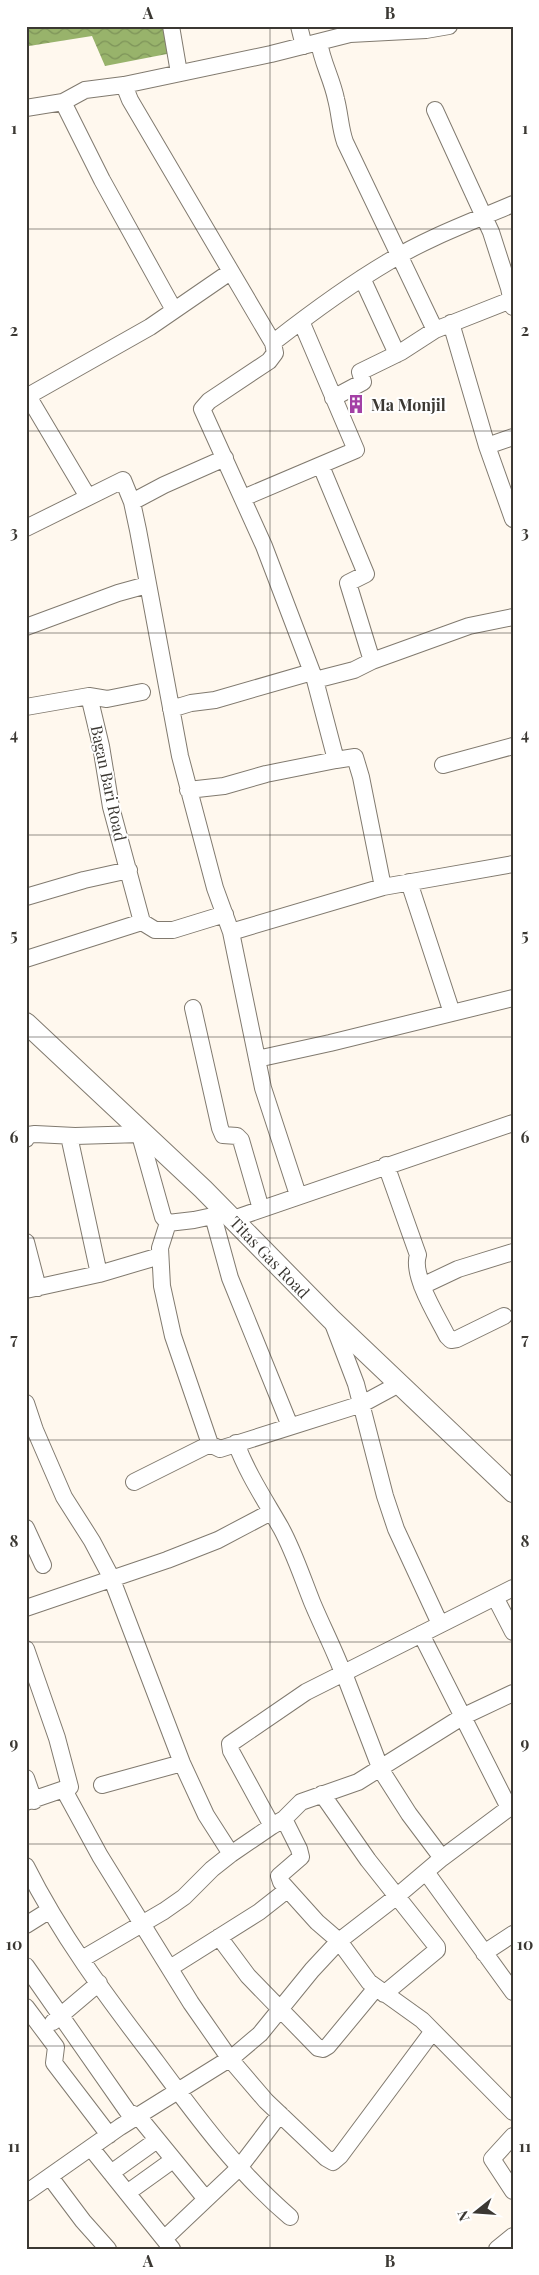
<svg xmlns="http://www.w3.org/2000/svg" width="539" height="2275" font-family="'Playfair Display',serif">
<defs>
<pattern id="water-waves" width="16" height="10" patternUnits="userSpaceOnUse" patternTransform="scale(1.25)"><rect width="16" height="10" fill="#98b36b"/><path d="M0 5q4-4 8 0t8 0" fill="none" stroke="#7d9359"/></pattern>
</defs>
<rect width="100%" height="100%" fill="#fff8ee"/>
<path fill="url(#water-waves)" d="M26,26H164L172,53L105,66L92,36L29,46L26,40Z"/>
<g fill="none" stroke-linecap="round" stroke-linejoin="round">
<g stroke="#817a6f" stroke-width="18">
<path id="minor" d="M171,26L179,73
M299,26L304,46
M319,42C322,62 332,79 336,99C340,114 340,128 345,142L435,330
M124,85L130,100L273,343
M63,102L102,180L174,310
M26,108L63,102L85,90L124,85L271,54L350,34L426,30L449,26
M435,110L491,232L509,288L513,307
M362,278L397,354
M451,323L487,446L513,437
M333,398L363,382L360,372L401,352L435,330L511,300
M487,446L513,519
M321,466L366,574L348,583L372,661L469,626L513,617
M88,497L28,396L150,327L230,272
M243,498L356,450L301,321
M132,502L164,485L225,458
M26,528L123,480L132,502L138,530L180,756L215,888L231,932L263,1088L298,1195
M26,627L118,593L147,585
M372,661L354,670L315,680L336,760L355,757L361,777L383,887L513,864
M315,680L264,546L202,409L209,401L269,361L275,353L273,343L275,341C311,313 349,285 388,262C427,238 471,222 513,204
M89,696L101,746L111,807L142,922
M26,707L89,696L107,699L142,692
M171,709L191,703L215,700L312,672
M443,765L513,746
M188,790L224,786L266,774L336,760
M409,882L452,1013
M26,897L84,880L129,870
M231,932L383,887
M26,959L142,922L155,930H173L225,914
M193,1008L220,1128L223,1135L237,1136L241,1140L261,1209
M257,1059L330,1043L513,998
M138,1128L163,1217L168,1223
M69,1136L99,1274
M26,1139L28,1135L35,1134L75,1136L141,1134
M386,1165L418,1255C411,1275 437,1316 447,1336L451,1340L457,1339L504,1316
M213,1216L230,1278L290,1426
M233,1219L513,1123
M168,1223L160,1248L162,1286L173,1336L210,1444L220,1449L362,1404L399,1384
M168,1223L194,1220L222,1214
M26,1242L38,1288
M422,1286L458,1269L513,1252
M26,1290L99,1274L160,1256
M332,1321L356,1384L385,1496L396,1529L440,1624
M26,1403L35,1430L64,1497L92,1541L111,1577L182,1763L206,1815L231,1854
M236,1443C247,1473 265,1500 281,1528C294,1552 302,1577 312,1602C322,1626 334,1649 343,1673L345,1676L381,1770L409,1814L442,1858L396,1897L339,1941L317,1922L281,1882L279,1876L301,1857L299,1849L284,1819L272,1826L231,1751L230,1744L306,1692L513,1588
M134,1482L210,1444
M26,1528L43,1565
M495,1597L513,1632
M26,1608L167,1560L218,1540L271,1512
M421,1634L509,1808L442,1858
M26,1649L57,1738L70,1787L26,1802
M26,1778L34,1801
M102,1785L182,1763
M64,1790L100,1856L191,2003L230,2059L266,2101L326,2158L333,2162L340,2156L433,2031
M322,1794L368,1860L437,1947V1950L384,1994
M284,1819L301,1802L358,1782L462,1717L513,1693
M26,1866C60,1934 106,1996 152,2056C194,2113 236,2171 290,2217
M426,1872L513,1992
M26,1925L50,1910
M219,1937L248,1976L318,2048L323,2049L328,2046L376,1988
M484,1953L513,1934
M82,1959L164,1911L184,1897L212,1869L231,1854L272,1826
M26,1966L128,2112L138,2116L205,2198
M170,1968L259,1912L287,1890
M26,2007L56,2047L54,2063L109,2135
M53,2022L99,1983
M513,2136L492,2159L513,2191
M91,2148L172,2249
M111,2173L157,2140
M50,2177L83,2221L108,2249
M26,2193L120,2127L234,2056L260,2034L312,1970L339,1941L369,1982L422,2020L513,2112
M127,2193L173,2160
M164,2239L239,2168L280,2114
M497,2249L513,2236"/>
</g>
<g stroke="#817a6f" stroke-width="22">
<path id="tertiary" d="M26,1023L203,1189L331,1319L513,1492"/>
</g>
<use href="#minor" stroke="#fff" stroke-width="16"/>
<use href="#tertiary" stroke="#fff" stroke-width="20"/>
</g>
<path fill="none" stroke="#3b3833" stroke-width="1" stroke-opacity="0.55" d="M270,26V2249M26,229H513M26,431H513M26,633H513M26,835H513M26,1037H513M26,1238H513M26,1440H513M26,1642H513M26,1844H513M26,2046H513"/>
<defs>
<g id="building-bare" transform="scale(1.5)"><path d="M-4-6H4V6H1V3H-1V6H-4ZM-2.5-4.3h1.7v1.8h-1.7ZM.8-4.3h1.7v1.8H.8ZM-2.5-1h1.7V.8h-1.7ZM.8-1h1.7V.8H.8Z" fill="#a340a5" stroke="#fff" stroke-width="2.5" paint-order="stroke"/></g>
</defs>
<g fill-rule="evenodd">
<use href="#building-bare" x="356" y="404"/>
</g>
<g text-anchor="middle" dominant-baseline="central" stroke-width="4" stroke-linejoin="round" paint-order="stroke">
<g font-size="16" font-weight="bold" fill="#3b3833" stroke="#fff" text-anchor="start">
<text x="371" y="404">Ma Monjil</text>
</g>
<g font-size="16" fill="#3b3833" stroke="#fff">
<text transform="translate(109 783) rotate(78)">Bagan Bari Road</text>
<text transform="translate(270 1257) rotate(46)">Titas Gas Road</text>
</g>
</g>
<rect width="539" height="2275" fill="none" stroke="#ffffff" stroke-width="55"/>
<g transform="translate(476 2212) rotate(253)" stroke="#ffffff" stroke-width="4" paint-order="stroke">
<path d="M0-4L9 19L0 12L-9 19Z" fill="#3b3833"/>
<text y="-8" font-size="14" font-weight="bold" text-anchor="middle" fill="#3b3833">N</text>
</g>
<rect x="28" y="28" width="484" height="2220" fill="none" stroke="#3b3833" stroke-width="2"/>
<g font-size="16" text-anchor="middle" font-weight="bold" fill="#3b3833">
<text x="148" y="19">A</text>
<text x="390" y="19">B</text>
<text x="14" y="134">1</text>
<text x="525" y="134">1</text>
<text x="14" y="336">2</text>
<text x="525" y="336">2</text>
<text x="14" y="538">3</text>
<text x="525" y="538">3</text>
<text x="14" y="740">4</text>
<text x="525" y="740">4</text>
<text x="14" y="941">5</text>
<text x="525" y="941">5</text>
<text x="14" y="1143">6</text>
<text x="525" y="1143">6</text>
<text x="14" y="1345">7</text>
<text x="525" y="1345">7</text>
<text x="14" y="1547">8</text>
<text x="525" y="1547">8</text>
<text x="14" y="1749">9</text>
<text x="525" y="1749">9</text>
<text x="14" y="1950">10</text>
<text x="525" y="1950">10</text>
<text x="14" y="2152">11</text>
<text x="525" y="2152">11</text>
<text x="148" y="2267">A</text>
<text x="390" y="2267">B</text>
</g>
</svg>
